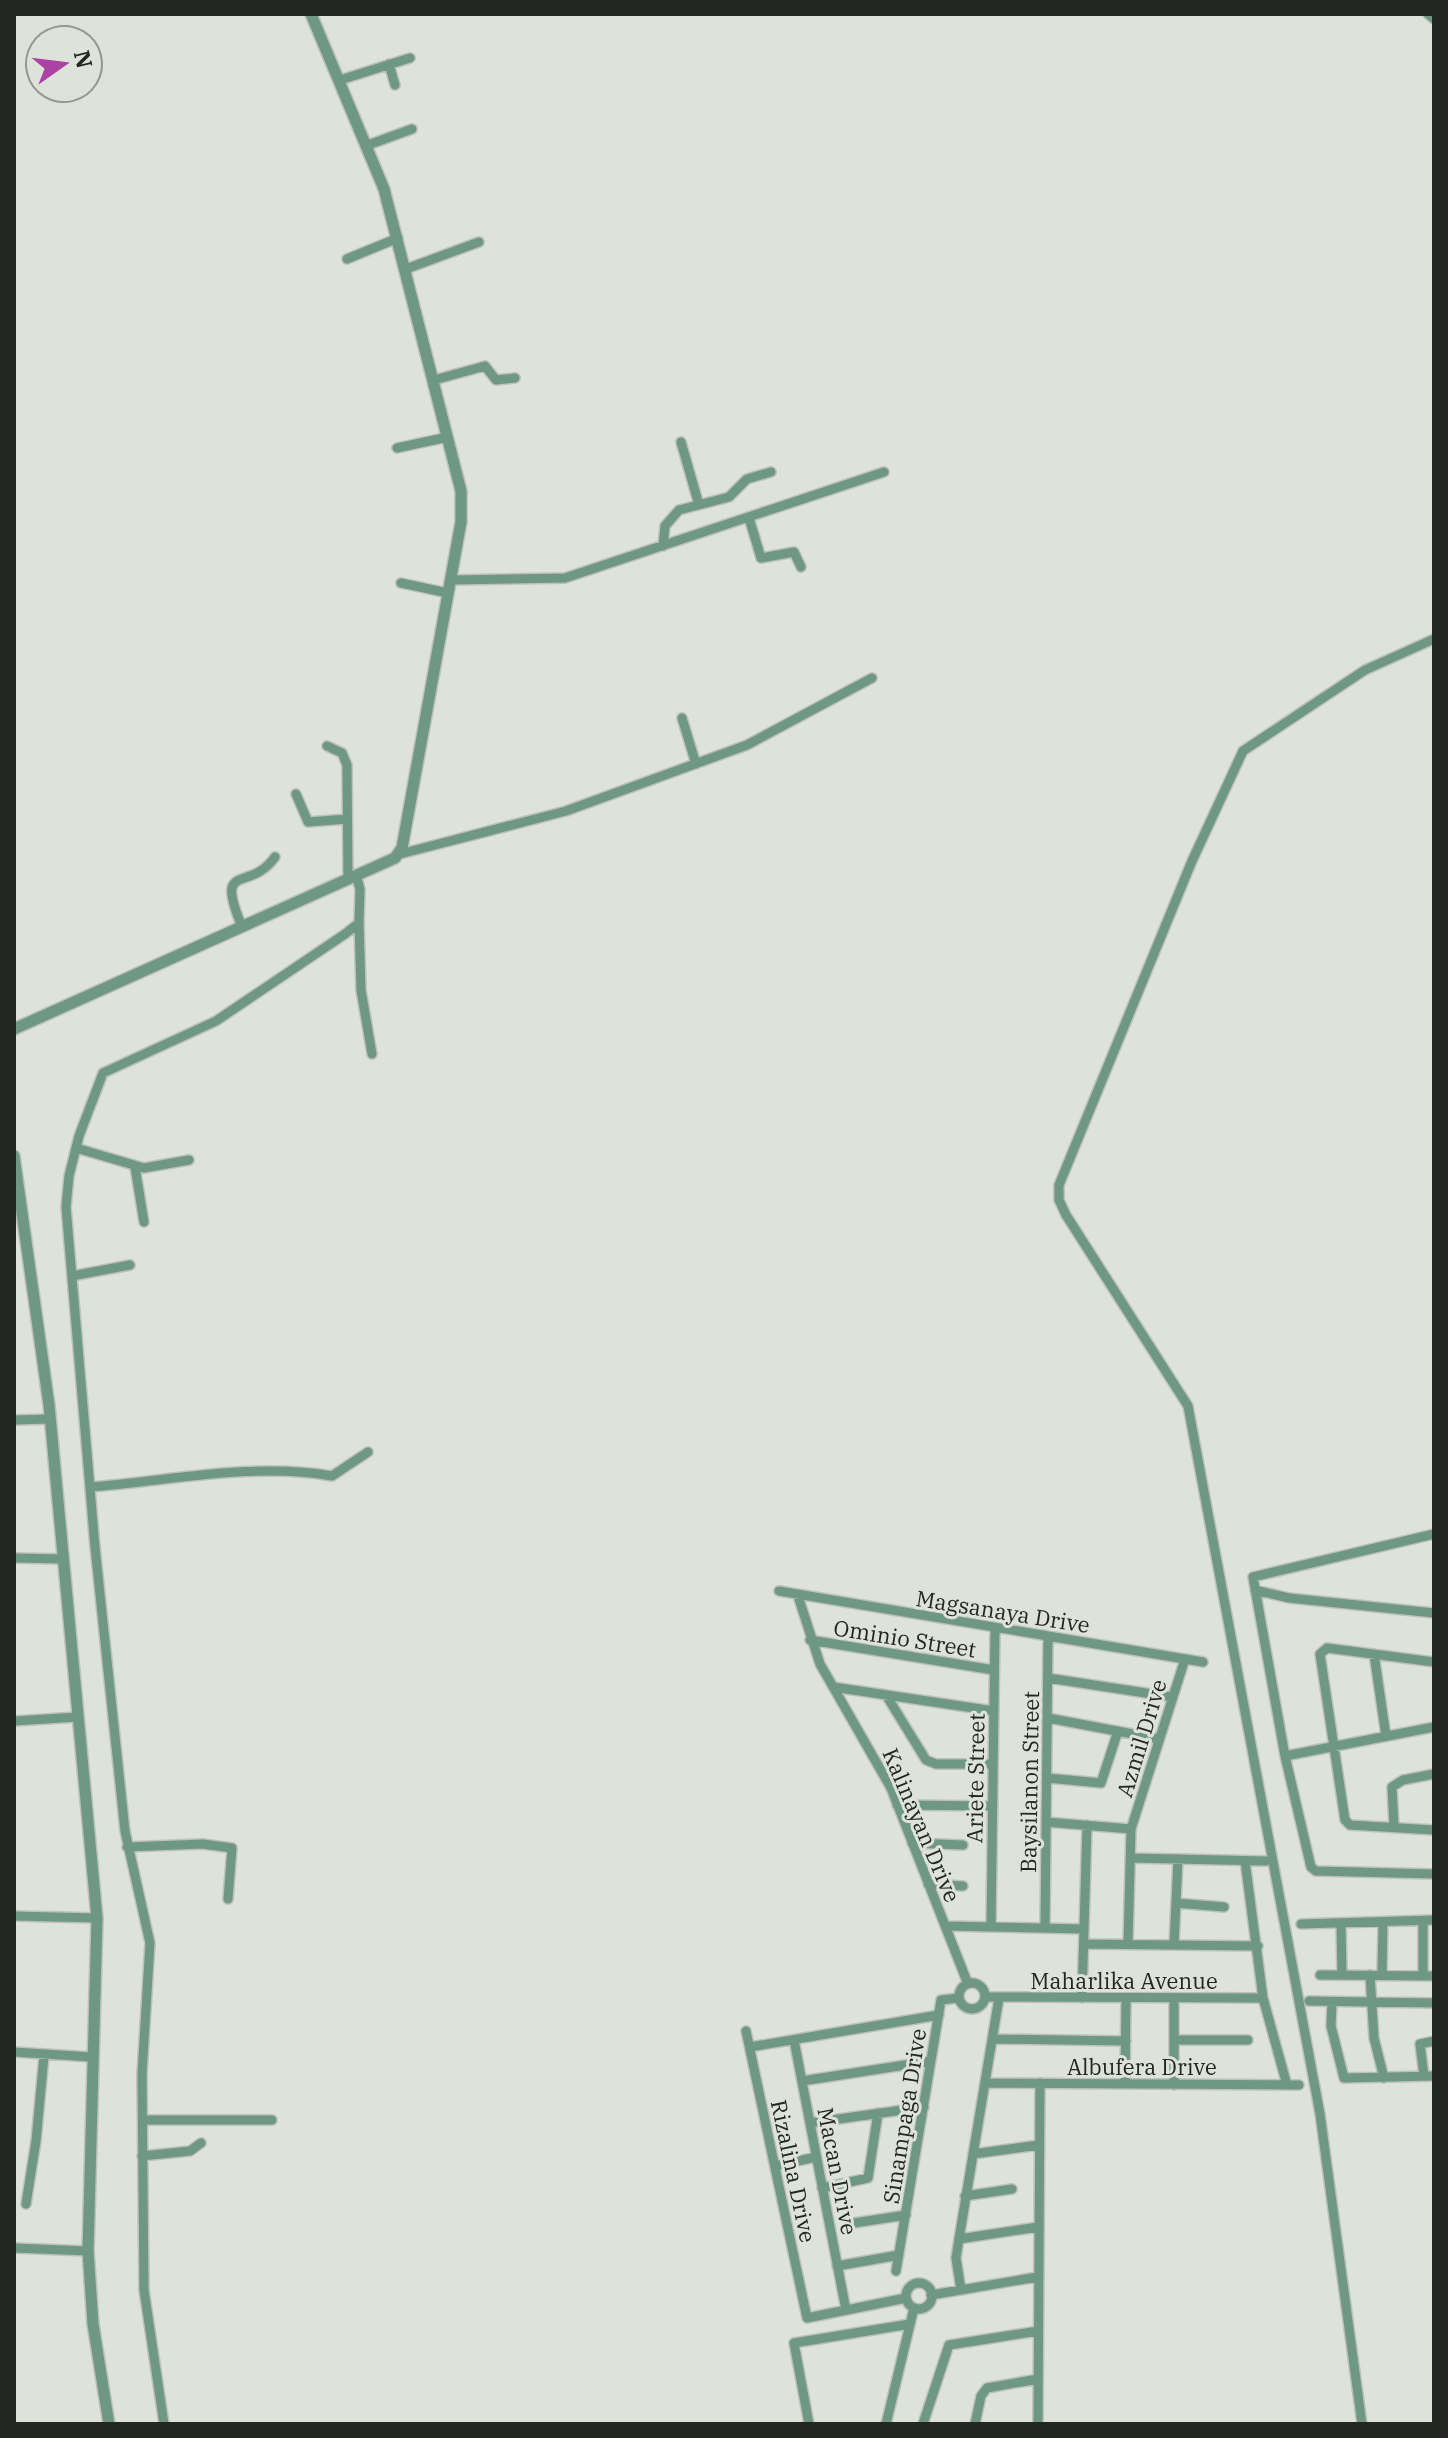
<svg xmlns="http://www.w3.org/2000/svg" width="1448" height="2438" font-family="'IBM Plex Serif',serif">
<rect width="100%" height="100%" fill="#dee3da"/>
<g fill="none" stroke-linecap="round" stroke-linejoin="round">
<g stroke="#bdc1b9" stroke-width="12">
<path id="minor" d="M1428,14L1434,19
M389,64L395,85
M340,80L410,58
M368,145L412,129
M347,259L398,238
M406,269L479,242
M434,380L485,366L496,380L515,378
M681,442L699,505
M397,448L448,437
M749,518L761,558L794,552L801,567
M663,546L665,526L679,510L729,497L747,479L771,472
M451,580L565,578L884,472
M401,583L448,593
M682,718L696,764
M327,746L342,753L347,765L348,879
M296,794L308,822L347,819
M400,854L566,811L747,745L872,678
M359,923L361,990L372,1054
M242,927C214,859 249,894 275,857
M76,1148L144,1168L189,1160
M135,1167L144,1222
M72,1276L130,1265
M14,1420L50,1419
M90,1487C169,1481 254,1462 332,1476L368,1452
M1434,1534L1253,1577L1285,1756L1311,1867L1316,1871L1434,1874
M14,1558L63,1559
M1255,1590L1289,1598L1434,1613
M779,1591L1203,1662
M798,1596L820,1664L891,1788L968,1984
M810,1640L994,1670
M1374,1654L1386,1736
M1434,1662L1327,1648L1320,1654L1345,1820L1350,1825L1434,1830
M1048,1678L1172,1697
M833,1687L994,1711
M886,1695L926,1760L936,1764H993
M1048,1718L1159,1739
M14,1721L78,1717
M1285,1756L1434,1727
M1047,1778L1101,1783L1118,1731
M897,1805L992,1806
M1046,1822L1131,1829
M1394,1826L1392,1787L1403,1780L1434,1774
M912,1843L963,1845
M127,1847L203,1844L232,1848L228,1899
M1131,1858L1266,1861
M1245,1861L1263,1998L1287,2085
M928,1884L963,1886
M1176,1903L1224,1907
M14,1916L97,1918
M1341,1923L1342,1975
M1301,1924L1434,1920
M945,1926L1084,1929
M991,1927L995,1629
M1045,1928L1048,1637
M1084,1944L1258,1946
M1128,1944L1131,1829L1185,1659
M1174,1945L1178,1859
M1320,1975L1434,1976
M1370,1975L1374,2038L1384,2078
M1382,1975L1383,1922
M1423,1976V1921
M959 1996a13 13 0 1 1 26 0a13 13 0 1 1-26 0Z
M985,1997L1263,1998
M1082,1998L1087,1825
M1174,1998V2085
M1309,2001L1434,2003
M1332,2002L1331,2026L1344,2078L1434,2076
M746,2031L807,2318L906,2298
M992,2039L1126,2041
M794,2040L846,2310
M1174,2040H1248
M750,2047L939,2015
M14,2052L91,2057
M1424,2076L1420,2044L1434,2041
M802,2081L931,2061
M985,2083L1299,2085
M1125,2084L1126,1998
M143,2120H272
M810,2123L924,2107
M973,2154L1039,2145
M142,2156L190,2151L201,2143
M775,2166L816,2157
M822,2188L868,2178L878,2113
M965,2196L1012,2189
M26,2204L36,2141L44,2056
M854,2223L906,2215
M959,2239L1038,2227
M14,2248L88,2251
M837,2266L899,2255
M896,2271L941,2000L958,1998
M906 2296a13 13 0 1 1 26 0a13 13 0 1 1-26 0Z
M961,2290L956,2258L959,2239L999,1998
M931,2295L1037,2277
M164,2424L144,2290L142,2074L150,1943L125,1831L95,1547L66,1207L69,1176L79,1136L103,1073L216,1021L345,934L359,923L360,889L356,875
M809,2424L794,2343L910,2324
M886,2424L914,2308
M923,2424L949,2345L1038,2331
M975,2424L981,2396L987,2388L1038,2379
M1038,2424L1040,2083
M1362,2424L1320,2114L1188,1406L1066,1215L1059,1200V1185L1192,861L1243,751L1365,670L1434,639"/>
</g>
<g stroke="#bdc1b9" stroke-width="14">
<path id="tertiary" d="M14,1029L395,858L402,848L461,522V491L384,189L311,14
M14,1156L49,1405L97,1918L88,2251L93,2324L109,2424"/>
</g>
<use href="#minor" stroke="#6e9882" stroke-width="9"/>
<use href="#tertiary" stroke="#6e9882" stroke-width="11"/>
</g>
<g text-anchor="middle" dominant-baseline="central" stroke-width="6" stroke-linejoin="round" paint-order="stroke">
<g font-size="22" fill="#242622" stroke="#dee3da">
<text transform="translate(1003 1611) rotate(9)">Magsanaya Drive</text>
<text transform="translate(905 1638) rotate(9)">Ominio Street</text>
<text transform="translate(1141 1738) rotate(-73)">Azmil Drive</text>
<text transform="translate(975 1778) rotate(-89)">Ariete Street</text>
<text transform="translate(1029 1782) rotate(-89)">Baysilanon Street</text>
<text transform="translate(922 1825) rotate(67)">Kalinayan Drive</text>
<text x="1124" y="1980">Maharlika Avenue</text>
<text x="1142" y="2066">Albufera Drive</text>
<text transform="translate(904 2116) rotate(-81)">Sinampaga Drive</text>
<text transform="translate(794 2171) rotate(78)">Rizalina Drive</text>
<text transform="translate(838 2171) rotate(79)">Macan Drive</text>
</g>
</g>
<rect width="1448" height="2438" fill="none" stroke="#242622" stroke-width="32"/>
<g transform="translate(64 64) rotate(76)"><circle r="38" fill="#dee3da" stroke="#949790" stroke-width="2"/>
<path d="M0-6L14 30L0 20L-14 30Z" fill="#ac42a4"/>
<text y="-12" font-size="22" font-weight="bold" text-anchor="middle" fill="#242622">N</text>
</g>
</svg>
